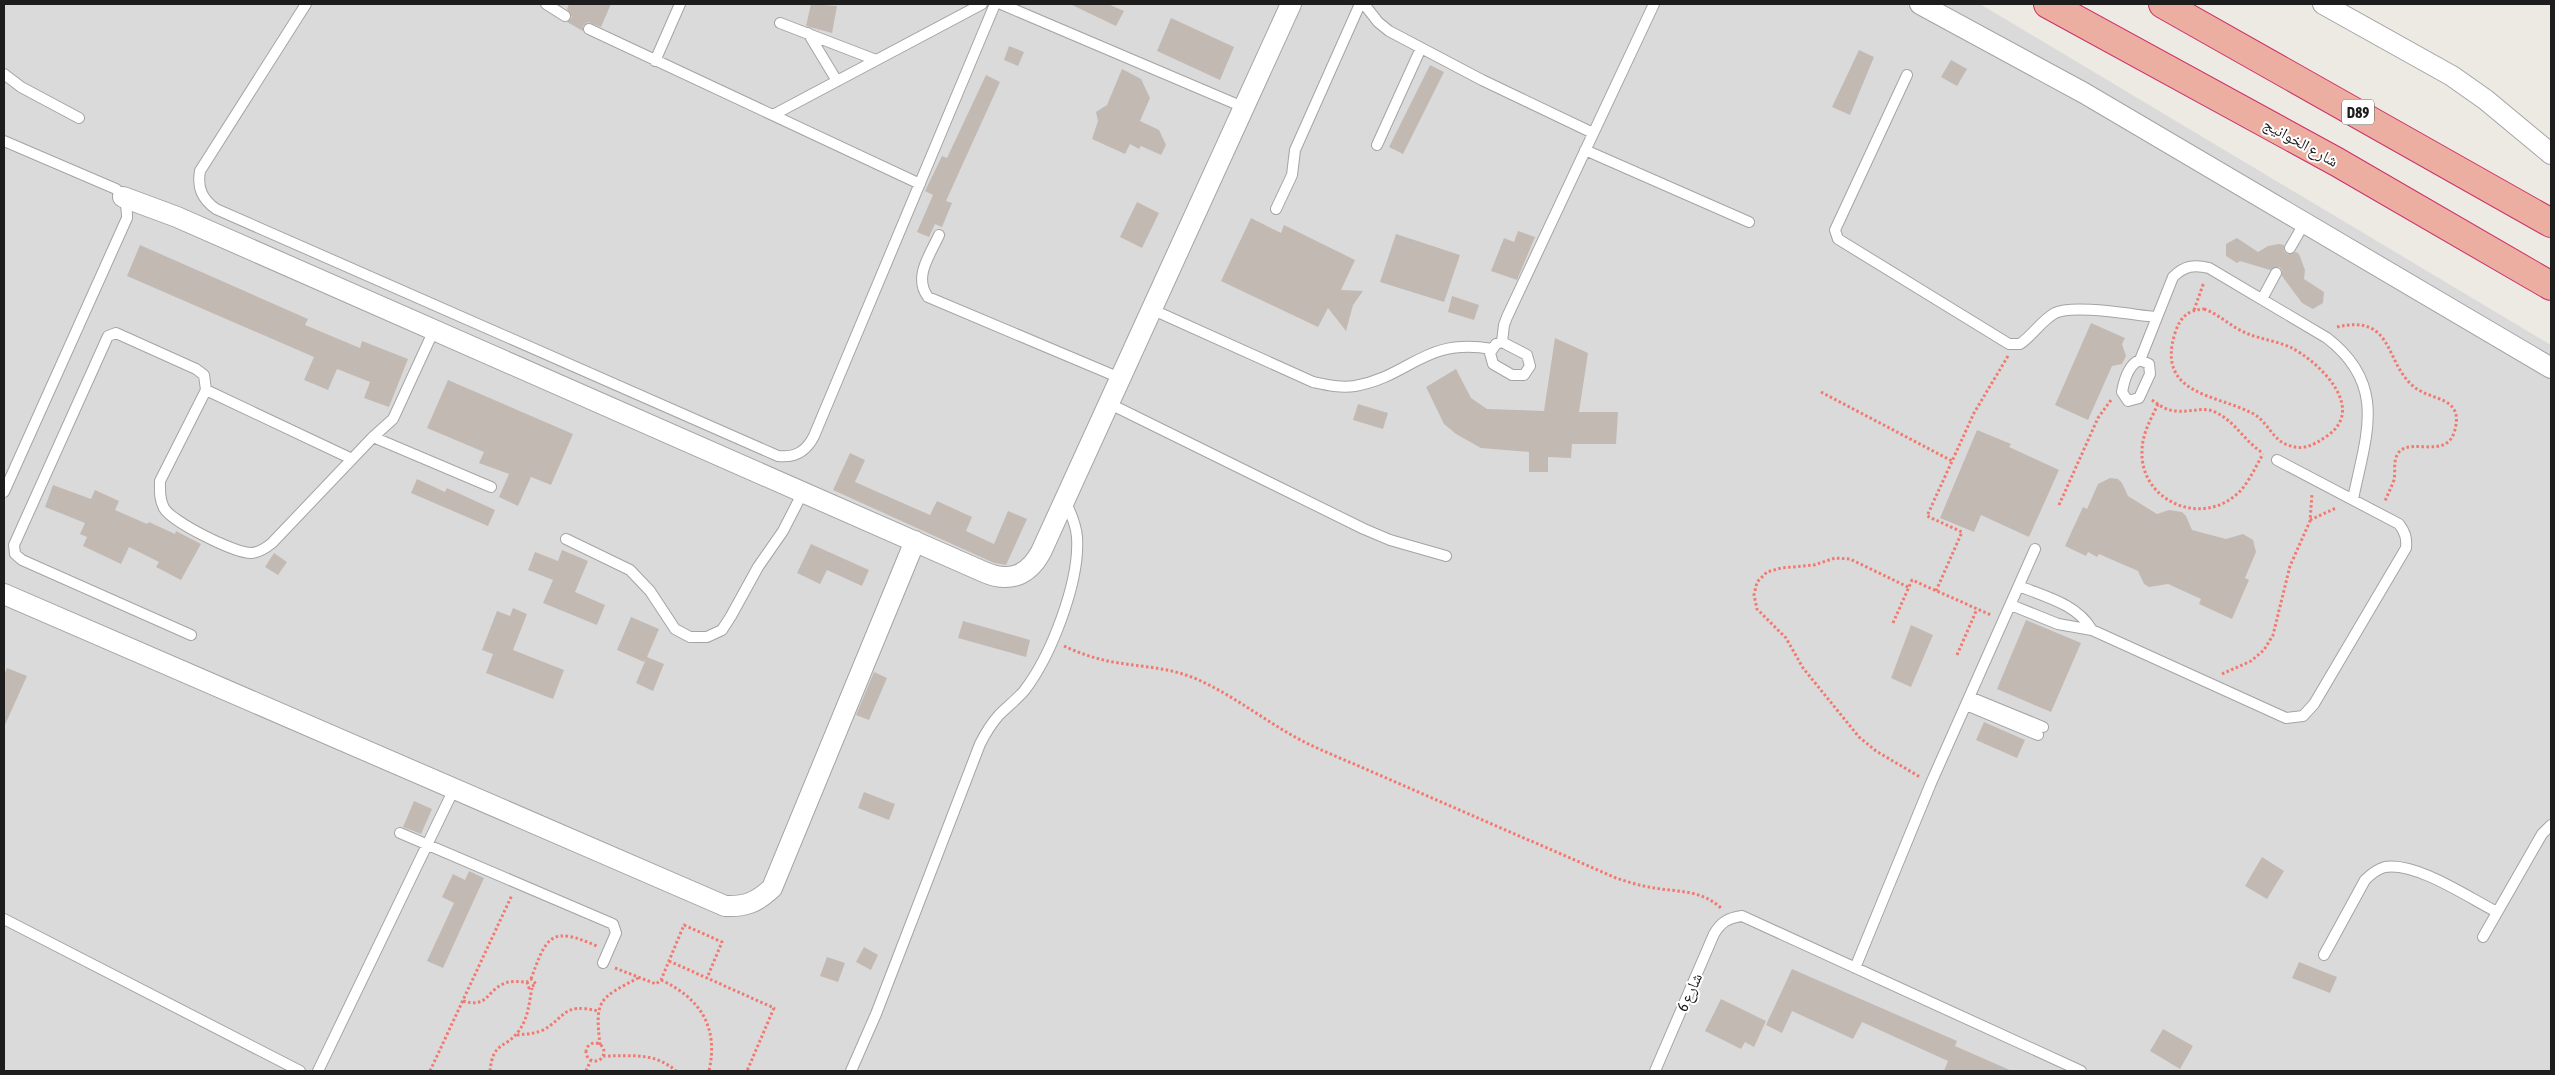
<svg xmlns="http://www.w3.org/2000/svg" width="2555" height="1075" font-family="'Asap Condensed','Noto Naskh Arabic',sans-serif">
<rect width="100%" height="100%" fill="#edeae3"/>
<path fill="#dbdada" d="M4,4H1980L2551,345V1071H4Z"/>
<path fill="#c2b9b3" d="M569,4H611L601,27L588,22L583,26V31L567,22L572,17L567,9Z
M811,4L837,6L832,33L806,26Z
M1070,4H1108L1124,11L1116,26Z
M1171,18L1234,47L1220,80L1157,51Z
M1009,46L1024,52L1018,66L1004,60Z
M1859,50L1874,57L1850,115L1832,107Z
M1951,60L1967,69L1957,86L1941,77Z
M1430,65L1444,72L1403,154L1389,147Z
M1122,69L1141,79L1150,98L1140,121L1159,130L1166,145L1161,155L1141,146L1139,149L1130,144L1125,154L1092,139L1098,121L1096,112L1107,105Z
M986,75L1000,82L946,201L952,203L942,227L935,224L929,237L917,232L933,195L925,191L942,156L947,158Z
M1137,202L1159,213L1142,248L1120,237Z
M1251,218L1281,233L1284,225L1355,260L1341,290L1363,291L1353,305L1346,331L1328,308L1318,327L1221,281Z
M1518,231L1535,237L1517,280L1491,271L1504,238L1514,242Z
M1396,234L1460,255L1444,302L1380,282Z
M2237,238L2258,252L2268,246L2279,244L2284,245V251L2287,254L2296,252L2299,254L2305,270L2304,279L2324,292L2323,303L2313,309L2302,303L2282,276V270L2279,267L2270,270L2240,261L2237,263L2226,256V244Z
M140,245L308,319L305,325L360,348L362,341L408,359L389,407L364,398L370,382L337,369L328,390L304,380L314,357L127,276Z
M1452,296L1479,305L1474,320L1448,312Z
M2091,323L2125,338L2122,344L2126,356L2122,364L2112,366L2088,420L2055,405Z
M1555,338L1588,353L1579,412H1618L1616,444H1572L1571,458L1548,457V472H1529V452L1481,448L1456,434L1444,424L1426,387L1456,369L1471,398L1487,409L1544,411Z
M448,380L573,434L551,485L531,477L518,506L499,497L509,474L479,463L484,452L427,428Z
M1358,404L1388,413L1383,429L1353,420Z
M1977,430L2011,444L2009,447L2059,470L2029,537L1981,515L1974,532L1940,518Z
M850,453L865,460L855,482L930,515L937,501L972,517L966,531L994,544L1008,511L1027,519L1006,565L994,563L833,490Z
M2110,478L2118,479L2122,483L2128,496L2157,514L2169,510L2182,512L2186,516L2192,530L2226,539L2243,534L2253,540L2256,552L2245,578L2249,580L2232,619L2199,604L2201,599L2168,584L2149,587L2144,584L2138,571L2099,554L2097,557L2088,552L2086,556L2065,546L2083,507L2087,509L2098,484Z
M417,479L445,492L447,488L495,510L488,526L411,493Z
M53,485L91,499L95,490L119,501L115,510L147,524L149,522L175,534L176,531L201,544L181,580L156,567L159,562L129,547L121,564L83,546L87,537L80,534L85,523L45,507Z
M811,544L869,570L862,586L827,570L820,584L797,573Z
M562,550L588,561L575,592L605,605L597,625L543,603L553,580L528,570L535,552L558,561Z
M274,553L287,562L278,575L265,567Z
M513,608L527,614L513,650L564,670L553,699L486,673L493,654L482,650L497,611L510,616Z
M631,617L659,629L647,657L664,664L653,691L636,683L646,659L644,662L617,650Z
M2026,620L2081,643L2051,712L1997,689Z
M963,621L1030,640L1026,657L958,638Z
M1911,625L1933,635L1911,687L1891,678Z
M7,668L27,676L4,727V675Z
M874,672L887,678L869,720L856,715Z
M1984,722L2025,740L2017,758L1976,740Z
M864,792L895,804L889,820L858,808Z
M414,801L432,809L421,834L403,827Z
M2262,857L2284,871L2267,899L2245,886Z
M469,871L484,878L443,968L427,961L454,903L442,897L453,874L465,880Z
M864,947L878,955L871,970L856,962Z
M827,957L845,963L838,982L820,976Z
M2299,962L2337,977L2330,993L2292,978Z
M1792,969L1957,1041L1955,1046L2012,1071H1944L1948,1061L1862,1022L1853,1039L1792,1011L1782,1033L1766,1025Z
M1721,999L1766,1021L1754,1047L1745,1042L1741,1049L1705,1031Z
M2163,1029L2193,1046L2180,1069L2150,1051Z"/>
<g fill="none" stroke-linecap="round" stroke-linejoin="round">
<g stroke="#a4a4a4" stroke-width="12">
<path id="service" d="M306,4L200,171C197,188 202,199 216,209L778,456C795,458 806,452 814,436L995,4
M546,4L565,16
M1001,4L1243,107
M1364,4L1378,22L1389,31L1482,80L1593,133
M780,23L876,60
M589,29L920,184
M808,33L837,81
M655,61L680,4
M4,74L21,87L79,118
M1907,75L1835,230L1838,239L2009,344H2020C2033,335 2042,320 2055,313C2074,304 2133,315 2156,317
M773,115L982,4
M4,141L116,189C125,198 127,205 127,218L4,492
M1377,145L1421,48
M1585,150L1749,222
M1276,209L1292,175L1295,150L1360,4
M939,235C930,255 913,277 928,297L1120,378
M2290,248L2305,222
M2262,299L2276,273
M1151,309L1313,382C1327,385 1340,388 1355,386C1411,376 1424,337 1492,349
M1502,342L1504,325L1507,317L1654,4
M1502,342L1527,355L1530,366L1524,375H1512L1493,364L1490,353L1496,344Z
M2140,360L2173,277C2184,266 2194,264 2209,268L2327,338C2388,385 2366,435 2353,499
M2140,360L2149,364L2150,374L2139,398L2128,401L2122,392C2124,381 2129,364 2140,360Z
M206,390L352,459
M1108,403L1364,529L1390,540L1446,556
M373,437L491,487
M566,539L630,570L650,591L675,629L690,637H707L722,630L731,616L758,567L783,531L803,492
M2019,586C2046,597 2077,604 2092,630
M2011,605L2058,624L2092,630L2286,718L2303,716L2314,704L2406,548C2407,538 2405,532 2399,524L2277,460
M191,635L22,560L15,554L14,545L108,336L116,333L196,369L204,375L206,390L160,481C160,490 159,499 164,508C172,522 236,554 252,553C260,552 266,548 272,543L373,437L393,419L434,330
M1970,697L2043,727
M1966,705L2038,735
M400,833L613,924L616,933L603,963
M4,919L300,1071
M2483,937L2542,834L2551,825
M2324,955L2365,880C2371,874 2377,869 2385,867C2417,862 2469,898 2497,912
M1855,968L1931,783L2035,549
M318,1071L454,789
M851,1071L876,1014L980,744C985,734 991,724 999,715C1007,707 1016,700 1024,691C1051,656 1080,582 1077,537C1076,524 1071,513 1065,501
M1655,1071L1714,934C1721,922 1728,918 1742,916L2081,1071"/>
</g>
<g stroke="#a4a4a4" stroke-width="22">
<path id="minor" d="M1920,4L2084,93L2551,368
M2323,4L2452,76L2486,100L2551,154
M123,197L177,217L984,572C1009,583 1028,576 1041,552L1291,4
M4,594L725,906C746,907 757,902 772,888L915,541"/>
</g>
<g stroke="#cd2e69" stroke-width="30">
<path id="trunk" d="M2048,4L2337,162L2551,286
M2163,4L2551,223"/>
</g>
<path stroke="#f17a70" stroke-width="3" stroke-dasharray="2.5 2.5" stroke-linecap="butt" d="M2204,309C2219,314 2231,327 2246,333C2260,339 2276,341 2290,347C2318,361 2368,408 2327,436C2314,445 2303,451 2288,445C2272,440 2267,420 2252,413C2214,394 2156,394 2175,333C2180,318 2187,310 2204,309Z
M2194,310L2204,282
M2337,327C2394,314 2384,361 2413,386C2431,402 2466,395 2454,433C2445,458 2413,439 2400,451C2392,459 2396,471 2394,480C2391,488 2388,494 2385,501
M1821,392L1952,461
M2152,400C2159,405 2167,411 2176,411C2190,413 2202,406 2215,412C2235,421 2245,442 2263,453
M2158,404C2151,419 2142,434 2142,451C2140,498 2195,525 2232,498C2247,488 2254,469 2263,454
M2059,505L2098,418L2111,400
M2310,520L2336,508
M1908,587L1850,559L1835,558L1814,565L1781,568L1767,572L1757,582L1754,595L1757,609L1786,638L1803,668L1859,737L1876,751L1920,777
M1936,591L1962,532L1927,516L1974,413L2008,356
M1893,623L1912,580L1991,615
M1064,646C1081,654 1099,660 1119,663C1144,667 1170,668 1194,678C1237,696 1274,729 1317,748L1616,878C1628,882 1641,886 1654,888C1678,892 1702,890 1721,908
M1957,655L1977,609
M2222,674L2251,661L2264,650L2273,635L2290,566L2310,521L2312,494
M669,961L774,1008L747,1071
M615,968L656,984L661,980L684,925L722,942L707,978
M531,979C547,935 551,926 597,946
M661,980C700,998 719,1027 709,1071
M463,1001C488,1008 486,992 503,984C510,980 519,982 527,982L531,979L536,984L529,988L527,982
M517,1035C525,1034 533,1034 541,1031C567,1018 561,1002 598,1011
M586 1052a9 9 0 1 1 18 0a9 9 0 1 1-18 0Z
M600,1045C595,1000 598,999 638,978
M603,1056C630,1056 655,1052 676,1071
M430,1071L512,895
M490,1071C493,1041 505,1049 518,1032C528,1019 529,1004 532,988
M586,1071L591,1060"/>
<use href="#service" stroke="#fff" stroke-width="10"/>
<use href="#minor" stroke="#fff" stroke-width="20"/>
<use href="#trunk" stroke="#ecaea0" stroke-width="28"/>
</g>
<g text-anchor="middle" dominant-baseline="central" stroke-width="4" stroke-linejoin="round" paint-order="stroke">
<rect fill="#fff" stroke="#616161" stroke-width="1" x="2342" y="99.5" width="32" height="25" rx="4"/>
<g font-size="15" font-weight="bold" fill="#1d1d1d">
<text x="2358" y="112">D89</text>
</g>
<g font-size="16" fill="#1d1d1d" stroke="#fff">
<text transform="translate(2301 142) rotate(29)">شارع الخوانيج</text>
<text transform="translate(1689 992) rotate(-66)">شارع 6</text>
</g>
</g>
<rect width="2555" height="1075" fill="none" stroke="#1d1d1d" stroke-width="10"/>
</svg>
